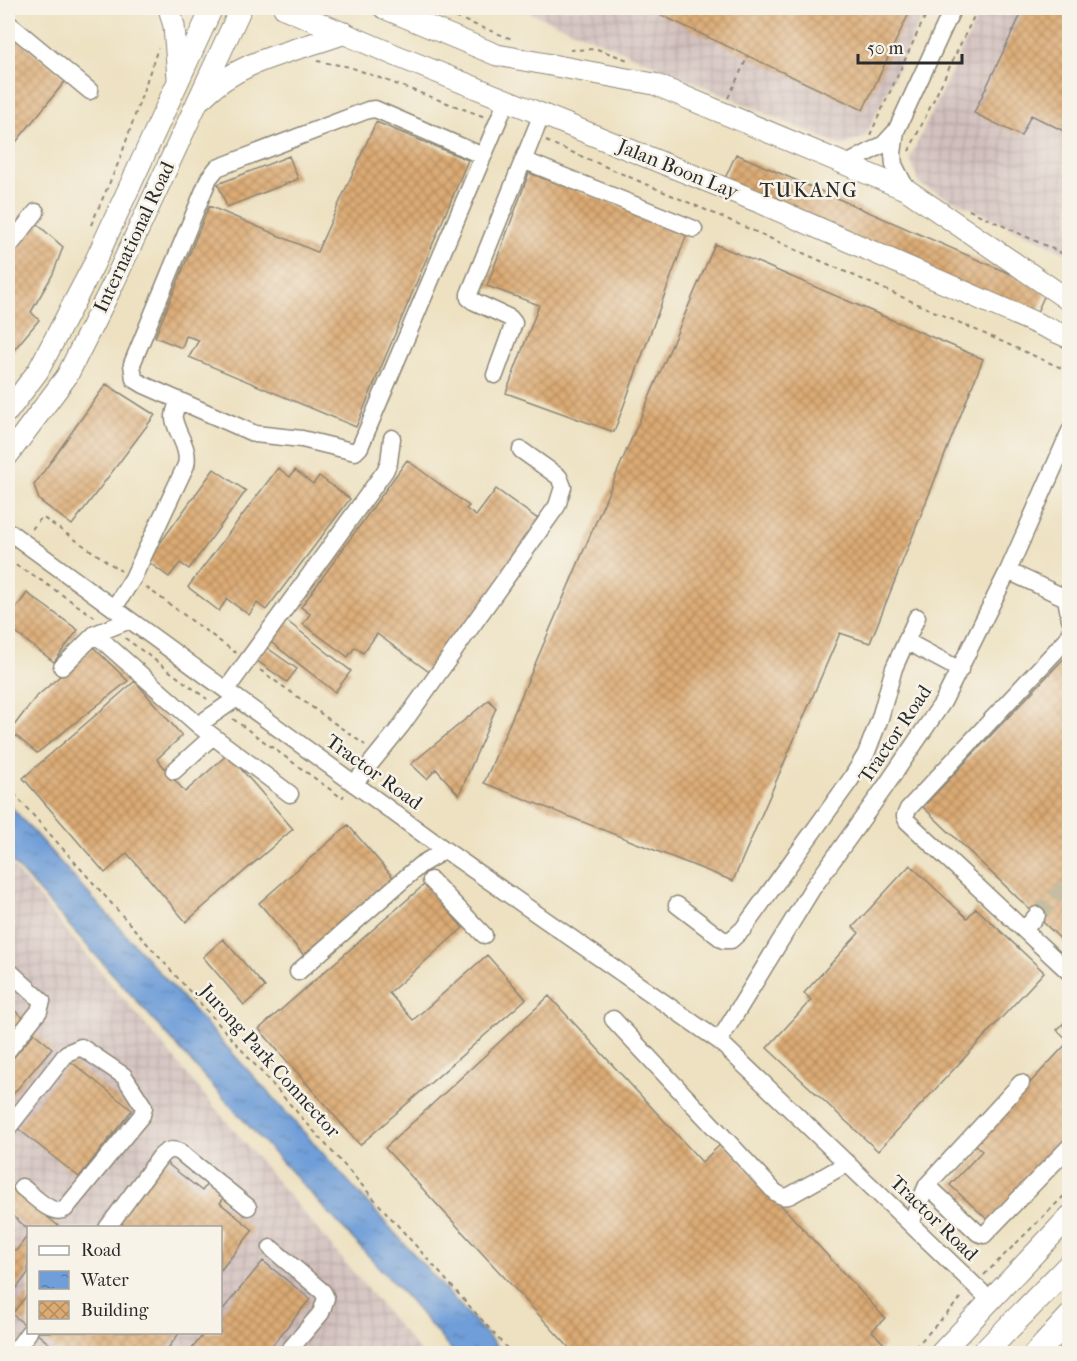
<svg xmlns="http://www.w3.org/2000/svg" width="1077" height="1361" font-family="'IM FELL French Canon',serif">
<defs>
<pattern id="industrial-grid" width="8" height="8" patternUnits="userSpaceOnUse" patternTransform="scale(1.5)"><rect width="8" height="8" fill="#d1bfbd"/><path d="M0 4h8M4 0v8" fill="none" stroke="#b4a4a3"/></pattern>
<pattern id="water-ripples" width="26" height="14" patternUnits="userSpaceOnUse" patternTransform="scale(1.5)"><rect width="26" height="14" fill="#6f9ed8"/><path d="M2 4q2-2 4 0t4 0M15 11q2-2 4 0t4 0" fill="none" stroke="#5b81af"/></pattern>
<pattern id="building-cross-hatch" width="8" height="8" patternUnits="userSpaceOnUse" patternTransform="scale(1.5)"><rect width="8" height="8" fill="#dcab74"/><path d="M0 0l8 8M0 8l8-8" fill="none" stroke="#b38b5f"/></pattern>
</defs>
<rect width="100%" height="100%" fill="#f7f3e8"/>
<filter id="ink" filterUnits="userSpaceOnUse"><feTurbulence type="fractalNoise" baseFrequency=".0167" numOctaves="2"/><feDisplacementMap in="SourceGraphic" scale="12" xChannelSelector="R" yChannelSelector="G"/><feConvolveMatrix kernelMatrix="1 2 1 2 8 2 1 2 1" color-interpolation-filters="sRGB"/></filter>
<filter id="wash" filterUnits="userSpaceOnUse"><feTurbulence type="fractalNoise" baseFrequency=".008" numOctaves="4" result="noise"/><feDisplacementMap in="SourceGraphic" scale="24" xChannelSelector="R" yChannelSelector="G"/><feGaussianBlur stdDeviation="1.35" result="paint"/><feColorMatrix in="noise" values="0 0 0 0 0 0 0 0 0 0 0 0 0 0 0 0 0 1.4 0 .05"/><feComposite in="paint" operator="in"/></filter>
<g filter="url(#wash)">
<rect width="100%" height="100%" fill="#ede1c1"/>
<path fill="url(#industrial-grid)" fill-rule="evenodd" d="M519,8H926L865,137L841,146L632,55Z
M982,8H1069V254L919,184L910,158Z
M8,861L421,1353H8ZM28,1228H220V1332H28Z"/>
<path fill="url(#water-ripples)" stroke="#4d6482" stroke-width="1.5" d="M8,803L69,872L503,1353H454L411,1302L236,1112L8,857Z"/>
<g id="blocks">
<path fill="url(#building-cross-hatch)" d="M646,8H908L911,9L863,110Z
M1024,8H1070V134L1031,115L1021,136L974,113Z
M8,31L67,79L8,152Z
M376,122L468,160L356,427L189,357L199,340L186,336L182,348L155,337L209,206L317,252Z
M736,154L1047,290L1032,323L721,187Z
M289,156L298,179L227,207L218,184Z
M529,173L688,231L614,432L506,393L539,305L487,286Z
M37,224L63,247L53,274L31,312L39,320L8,357V261Z
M715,244L983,359L870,643L840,633L733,881L484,783Z
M106,384L155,415L72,525L39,500L34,485Z
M407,460L469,506L466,509L476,516L496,489L542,522L432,674L377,634L363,653L355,647L348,657L303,624L310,614L301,607Z
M278,468L290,477L295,470L313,484L319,476L350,499L266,610L257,603L249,615L227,599L219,611L188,587Z
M214,469L246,491L189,569L180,563L169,577L147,561Z
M27,593L78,630L54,662L8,627V619Z
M283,618L351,671L335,692L267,639Z
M93,647L128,681L37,753L10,731L35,698Z
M266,647L297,669L287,682L256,660Z
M1070,652V948L923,807Z
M135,681L182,736L157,759L185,792L228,754L293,829L186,922L127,853L105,873L23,778Z
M489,700L496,708L459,795L436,769L427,779L411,764Z
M348,825L397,882L307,959L259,903Z
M910,865L967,918L976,908L1044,972L878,1151L767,1048L811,1000L804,993L859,933L853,927Z
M425,884L463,928L389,993L413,1020L487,955L526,999L360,1145L259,1029Z
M223,939L265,987L244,1005L203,957Z
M549,996L702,1162L723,1142L885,1318L872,1331L885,1345L876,1354H575L385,1148Z
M8,1005L28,1022L8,1048Z
M1070,1017V1134L989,1221L950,1185L982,1151L974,1143L1069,1041L1057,1030Z
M34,1033L52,1048L8,1100V1064Z
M70,1061L132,1110L79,1177L17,1128Z
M164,1161L202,1191L209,1181L226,1195L220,1203L253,1230L220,1271V1228H127L118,1220Z
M8,1185L61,1228L28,1229L8,1212Z
M28,1235V1273L16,1289L8,1283V1245L16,1251Z
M263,1261L310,1299L265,1354H188L205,1332H220V1313Z
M28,1294V1318L24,1324L12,1314Z
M35,1332H180L164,1354H62Z"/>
</g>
</g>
<g filter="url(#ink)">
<use href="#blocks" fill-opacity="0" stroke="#8c8676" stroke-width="1.5"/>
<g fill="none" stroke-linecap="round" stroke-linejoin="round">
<path stroke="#c6bda3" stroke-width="16" stroke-dasharray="16 8" stroke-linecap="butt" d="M1037,915L1070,881"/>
<g stroke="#8c8676" stroke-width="19">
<path id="minor" d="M8,23L90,91
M483,156L375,109L368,110L217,168L209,178L132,364L134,379L144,385L255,434L302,439L355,452L360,447L507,100
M523,160L694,229
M845,165L884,144L896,131
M907,190L894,165L893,154L896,131L953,8
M8,248L36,212
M495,375L514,323L510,318L473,301L469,298V294L542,114
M8,531L445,850L719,1041L990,1300
M1008,571L1070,600
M1066,599L1070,619
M114,608L133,578L186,465C190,448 177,435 174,419C173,413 177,406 179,400
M1070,632L1066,640L908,809L905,816L907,821L1070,973
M95,634L198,725L290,794
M906,641L960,670
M62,667L95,634L130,620
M226,690L385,471L389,462L392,438
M198,725L237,698
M174,771L213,736
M354,784L401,726L557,506L563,487L559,477L521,450
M431,880L484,935
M677,905L723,940H731L743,929L851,779L866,754L880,718L894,668L917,617
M1024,930L1037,915
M8,970L42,1001L39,1011L8,1050
M298,972L420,865L445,850
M613,1019L775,1192C781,1196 785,1198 791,1195L848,1163
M719,1041L812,889L885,787L943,702L1008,571L1070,431
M8,1128L67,1053L81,1047L124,1076L144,1107L142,1115L65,1209C52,1217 33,1195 22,1187
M927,1185L978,1233L984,1235L1070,1146
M911,1223L927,1185L1021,1083
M107,1228L160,1157C166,1150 171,1148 180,1152L248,1207
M271,1248L323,1292L326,1298L321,1313L286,1354
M13,1354L29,1332"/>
</g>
<g stroke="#8c8676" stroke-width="23">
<path id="major" d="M169,8L174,26L178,78
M284,8L397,56L759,202L1070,338
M384,8L497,55L654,84L907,190L1070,301
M202,98C241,58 295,52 345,33
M8,411L38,371L93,266L212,8
M8,455L67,376L114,282L241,8
M940,1354L1070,1216"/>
</g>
<g stroke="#8c8676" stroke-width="26">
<path id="highway" d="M983,1354L1070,1265
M1036,1354L1070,1317"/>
</g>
<path stroke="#8c8676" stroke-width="2" stroke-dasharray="4.5 4.5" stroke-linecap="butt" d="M439,11L512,39
M570,50L597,49L631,61
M317,61L350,67L485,117
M728,98L748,56
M870,135L929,8
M546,141L729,220L1068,371
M909,151L978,8
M969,210L1070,257
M91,225L120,159L158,48
M32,529L42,517L121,571
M8,559L12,554
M8,561L33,575L96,618
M146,587L236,653
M125,638L207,699
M260,670L365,745
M233,719L342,798L344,795
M8,787L512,1354
M984,1275L1070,1190
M909,1354L963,1296"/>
<use href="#minor" stroke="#fff" stroke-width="16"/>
<use href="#major" stroke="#fff" stroke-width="21"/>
<use href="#highway" stroke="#fff" stroke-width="24"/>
</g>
</g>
<g text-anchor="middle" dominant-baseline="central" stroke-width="5" stroke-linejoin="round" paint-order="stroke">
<g font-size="20" fill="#2b2b2b" stroke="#f7f3e8">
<text transform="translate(678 169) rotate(22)">Jalan Boon Lay</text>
<text transform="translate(134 237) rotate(-65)">International Road</text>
<text transform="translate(895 734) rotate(-56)">Tractor Road</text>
<text transform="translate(374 772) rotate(36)">Tractor Road</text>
<text transform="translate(270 1061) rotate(48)">Jurong Park Connector</text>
<text transform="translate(934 1218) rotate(44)">Tractor Road</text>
</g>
<g font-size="21" letter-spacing="1.5" fill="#2b2b2b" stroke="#f7f3e8">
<text x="809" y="190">TUKANG</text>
</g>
</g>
<rect width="1077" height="1361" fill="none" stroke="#f7f3e8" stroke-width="30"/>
<rect x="27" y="1226" width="195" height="108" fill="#f7f3e8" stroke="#a5a39c" stroke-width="1.5"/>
<rect x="39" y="1246" width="30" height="9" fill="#ffffff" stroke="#a5a39c" stroke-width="1.5"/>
<text x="81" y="1256" font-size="18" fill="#2b2b2b">Road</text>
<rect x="39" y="1271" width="30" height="18" fill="url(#water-ripples)" stroke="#a5a39c" stroke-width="1.5"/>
<text x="81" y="1286" font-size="18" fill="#2b2b2b">Water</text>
<rect x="39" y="1301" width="30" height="18" fill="url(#building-cross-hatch)" stroke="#a5a39c" stroke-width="1.5"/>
<text x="81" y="1316" font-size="18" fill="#2b2b2b">Building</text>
<path d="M858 54v9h104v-9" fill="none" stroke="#2b2b2b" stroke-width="3"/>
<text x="867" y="54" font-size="18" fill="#2b2b2b" stroke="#f7f3e8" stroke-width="4.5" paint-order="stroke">50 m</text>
</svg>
